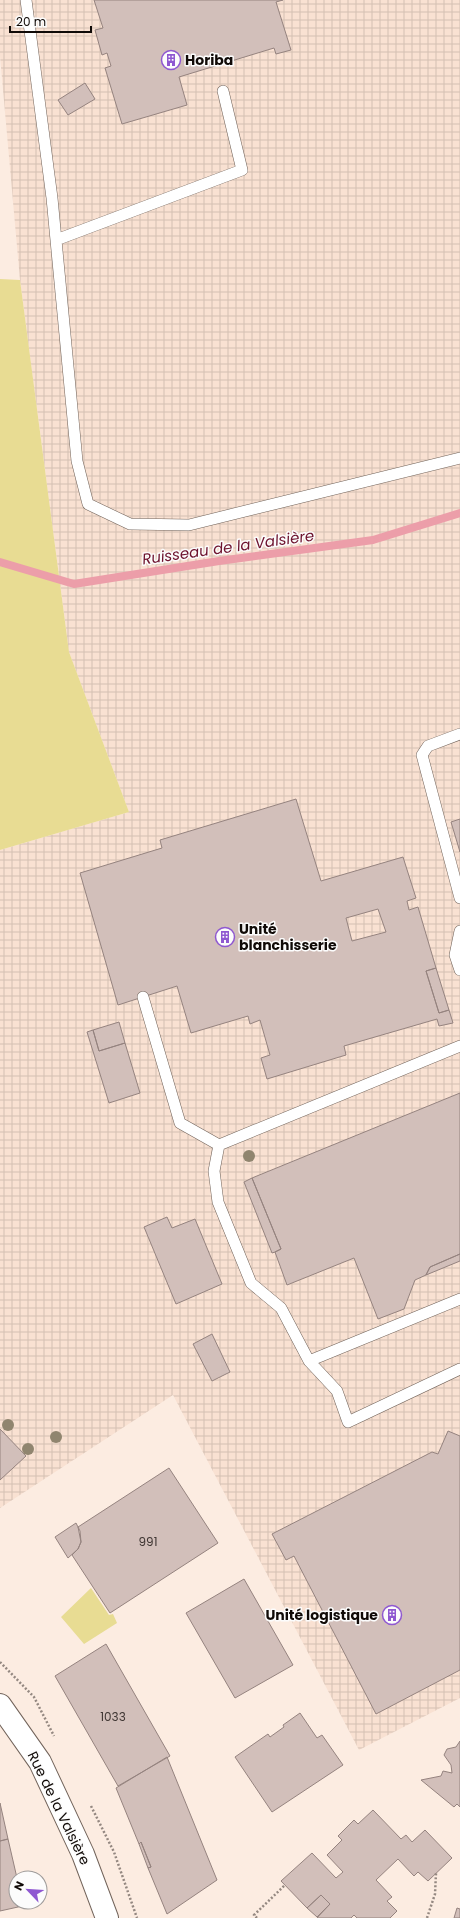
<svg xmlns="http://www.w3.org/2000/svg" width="460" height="1918" font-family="Poppins,sans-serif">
<defs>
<pattern id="industrial-grid" width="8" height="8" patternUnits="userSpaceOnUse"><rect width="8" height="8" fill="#f9e1d2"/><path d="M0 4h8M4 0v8" fill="none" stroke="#d4c0b3"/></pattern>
</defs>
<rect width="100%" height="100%" fill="#fcece1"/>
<path fill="url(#industrial-grid)" d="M0,0H460V1698L359,1750L173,1395L0,1508V850L129,812L69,652L20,280L0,56Z"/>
<path fill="#e8dc93" d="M0,279L20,280L69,652L129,812L0,850Z
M91,1588L109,1615L113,1614L117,1623L84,1644L61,1617Z"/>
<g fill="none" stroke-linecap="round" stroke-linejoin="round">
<path stroke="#ec9ea9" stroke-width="8" d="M0,562L74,584L219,561L373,540L460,513"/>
</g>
<path fill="#d2bfba" stroke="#95837f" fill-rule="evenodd" d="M94,0H283L276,2L291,50L276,54L274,48L179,77L187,105L122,124L105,68L111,66L107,53L102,55L95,30L103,28Z
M85,83L95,99L68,115L58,100Z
M296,799L321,881L403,857L416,898L407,901L409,910L418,907L436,968L426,971L439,1013L449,1010L453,1023L439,1026L437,1019L344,1046L346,1055L267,1079L261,1058L270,1055L260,1020L250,1024L248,1016L191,1033L177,986L118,1005L80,873L162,848L160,840ZM378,909L386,932L352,941L346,918Z
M460,819V852L451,822Z
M436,968L449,1010L439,1013L426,971Z
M119,1022L125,1043L99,1051L93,1030Z
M93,1030L99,1051L125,1043L140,1093L109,1103L87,1032Z
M460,1093V1254L430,1267L426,1275L415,1280L404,1309L378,1319L354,1258L287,1285L275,1252L281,1249L252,1178Z
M252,1178L281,1249L275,1252L272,1253L244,1182Z
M167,1217L172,1228L195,1219L222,1284L176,1304L144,1227Z
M460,1254V1261L426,1275L430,1267Z
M212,1334L230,1372L212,1381L193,1344Z
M0,1429L26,1456L0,1480Z
M448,1431L460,1436V1670L376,1714L294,1556L286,1560L272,1534L432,1452L438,1454Z
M169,1468L218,1543L110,1613L72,1555L78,1549L81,1542L78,1527Z
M76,1523L80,1531L81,1542L78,1549L68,1558L55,1537Z
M244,1579L293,1665L235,1698L186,1613Z
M106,1644L170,1756L118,1786L55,1676Z
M300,1713L317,1738L322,1735L343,1765L272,1812L235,1757L268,1734L270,1737L284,1727L283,1725Z
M460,1741V1807L457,1804L454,1807L421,1780L441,1776L443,1771L452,1773L451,1765L444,1755L447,1749L456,1747Z
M167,1757L217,1880L167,1914L148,1868L151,1867L141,1842L139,1844L116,1788Z
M0,1803L8,1839L0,1841Z
M373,1810L401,1839L406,1835L412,1842L425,1830L452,1858L428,1881L418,1872L414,1876L398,1859L376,1880L392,1897L387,1901L397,1911L390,1918H357L354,1915L351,1918H317L330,1904L321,1895L307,1908L281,1881L312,1853L336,1878L343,1872L327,1855L342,1840L338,1836L354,1820L358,1824Z
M8,1839L17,1878L16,1897L18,1907L0,1911V1841Z
M141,1842L151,1867L148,1868L139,1844Z
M321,1895L330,1904L317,1917L307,1908Z
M17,1902H22L23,1906L18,1907Z
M457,1908L460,1909V1918H454Z"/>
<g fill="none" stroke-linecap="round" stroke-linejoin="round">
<g stroke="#71635a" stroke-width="12">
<path id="lane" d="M26,0L52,198L77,461L88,504L130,524L189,525L460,458
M56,240L242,170L223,91
M460,734L428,746L422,755L460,898
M460,931L455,955L460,970
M143,997L180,1123L219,1145
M460,1046L219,1145L214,1171L218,1202L251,1283L281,1308L309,1361L337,1391L348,1422L460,1369
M309,1361L460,1299"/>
</g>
<g stroke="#71635a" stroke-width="24">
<path id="street" d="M0,1705L40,1762L83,1854L107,1918"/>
</g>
<path stroke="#948881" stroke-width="2.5" stroke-dasharray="2 2" stroke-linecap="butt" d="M0,1662L34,1697L54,1736
M91,1806L114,1852L137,1918
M257,1918L254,1915L285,1885
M427,1918L435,1894L436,1873"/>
<use href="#lane" stroke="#fff" stroke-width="11"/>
<use href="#street" stroke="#fff" stroke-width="22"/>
</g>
<g fill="#90856f">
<circle cx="249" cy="1156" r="6"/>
<circle cx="8" cy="1425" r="6"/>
<circle cx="56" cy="1437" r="6"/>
<circle cx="28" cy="1449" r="6"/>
</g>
<defs>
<g id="building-ring" transform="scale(1)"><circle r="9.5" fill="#fcfcfc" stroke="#8f58d1" stroke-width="1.5"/><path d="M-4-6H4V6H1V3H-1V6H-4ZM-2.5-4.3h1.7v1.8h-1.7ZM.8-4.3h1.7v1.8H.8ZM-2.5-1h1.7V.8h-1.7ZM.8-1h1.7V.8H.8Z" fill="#8f58d1"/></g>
</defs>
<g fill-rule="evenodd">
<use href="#building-ring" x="171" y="60"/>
<use href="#building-ring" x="225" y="937"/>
<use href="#building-ring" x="392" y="1615"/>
</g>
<g text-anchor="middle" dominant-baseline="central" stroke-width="3" stroke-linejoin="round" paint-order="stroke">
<g font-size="12" fill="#403734">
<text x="148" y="1541">991</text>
<text x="113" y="1716">1033</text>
</g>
<g font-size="14" font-weight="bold" fill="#100a07" stroke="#fcfcfc" text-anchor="start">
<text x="185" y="60">Horiba</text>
<text x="239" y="929">Unité<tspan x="239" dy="16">blanchisserie</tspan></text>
<text x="378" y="1615" text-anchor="end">Unité logistique</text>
</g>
<g font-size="14" fill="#100a07" stroke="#fcfcfc">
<text transform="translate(59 1808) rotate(64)">Rue de la Valsière</text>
</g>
<g font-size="15" font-style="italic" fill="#6d122d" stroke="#fcfcfc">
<text transform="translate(228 547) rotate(-8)">Ruisseau de la Valsière</text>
</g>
</g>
<g transform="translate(28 1890) rotate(295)"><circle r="19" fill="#fcfcfc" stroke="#9e9b9a"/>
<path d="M0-3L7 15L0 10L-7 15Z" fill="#8f58d1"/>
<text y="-6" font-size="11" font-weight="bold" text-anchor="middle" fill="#100a07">N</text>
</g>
<path d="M10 26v6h81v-6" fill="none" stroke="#100a07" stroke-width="2"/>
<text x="16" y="26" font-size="12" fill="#100a07" stroke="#fcfcfc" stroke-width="3" paint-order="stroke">20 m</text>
</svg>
